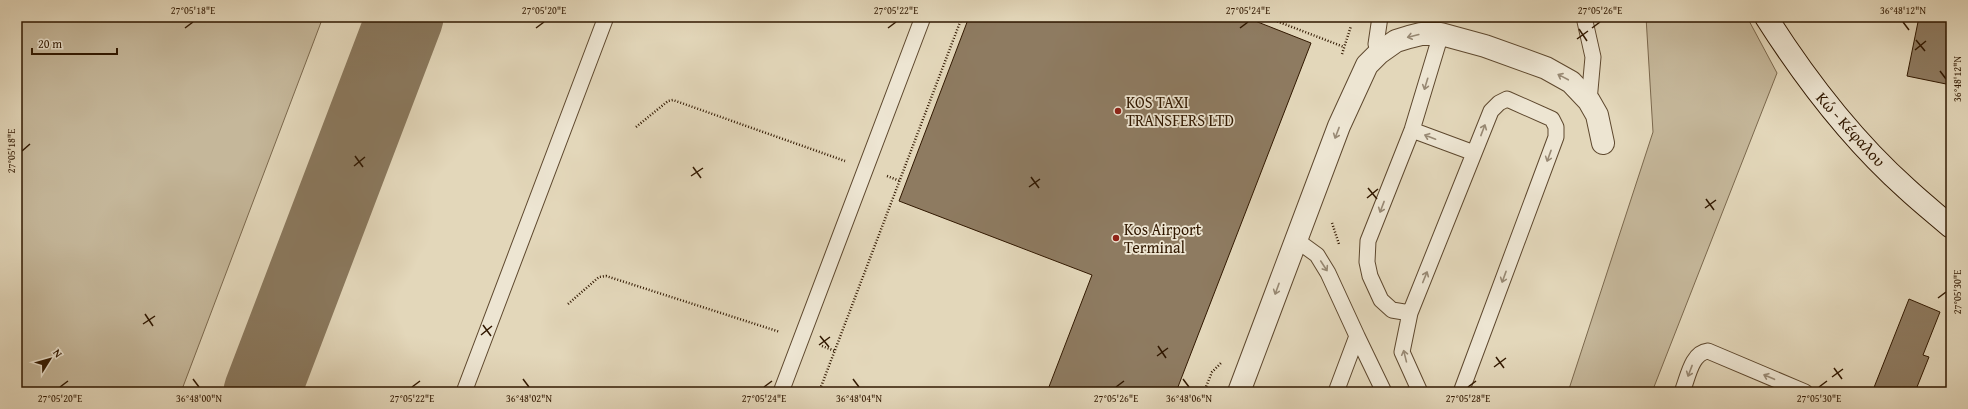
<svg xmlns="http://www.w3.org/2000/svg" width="1968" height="409" font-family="'Gentium Book Plus',serif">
<rect width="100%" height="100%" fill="#e3d7ba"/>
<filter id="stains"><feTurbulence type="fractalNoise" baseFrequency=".005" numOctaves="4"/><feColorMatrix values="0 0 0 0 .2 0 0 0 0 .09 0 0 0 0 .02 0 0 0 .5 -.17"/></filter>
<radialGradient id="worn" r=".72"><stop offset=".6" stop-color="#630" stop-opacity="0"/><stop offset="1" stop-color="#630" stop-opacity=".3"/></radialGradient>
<path fill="#c5b79a" stroke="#7b684d" d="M17,17H323L181,392H17Z
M1646,17H1747L1777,73L1652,392H1568L1653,132Z"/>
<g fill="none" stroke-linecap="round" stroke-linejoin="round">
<path stroke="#8a785d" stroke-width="77" d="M262,392L405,17"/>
</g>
<path fill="#8e7b61" stroke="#311800" d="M969,17H1245L1311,43L1176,392H1047L1092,275L899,201Z
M1919,17H1951V85L1907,76Z
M1909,299L1940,312L1923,355L1929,357L1915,392H1877L1873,390Z"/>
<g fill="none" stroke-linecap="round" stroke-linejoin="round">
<g stroke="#5e482e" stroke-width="17">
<path id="service" d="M1584,17L1593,57L1589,101
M1379,53L1376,44L1380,17
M1412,130L1474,153
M1295,239L1317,255L1328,273L1357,336L1336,392
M1410,313L1392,310L1381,300L1370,276L1367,262L1368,241L1412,130L1441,34
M1357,336L1384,392
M464,392L606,17
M781,392L923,17
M1420,392L1402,352L1410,313L1491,111L1499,103L1507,99L1552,119L1556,127V137L1461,392
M1682,392C1688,378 1691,353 1708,351L1805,392"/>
</g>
<g stroke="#5e482e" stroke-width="24">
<path id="tertiary" d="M1239,392L1339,126L1367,65L1379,53L1396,41L1409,37L1421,34H1441L1485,46L1546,68L1571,82L1589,101L1597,115L1603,143"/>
</g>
<g stroke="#311800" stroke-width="24">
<path id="secondary" d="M1766,17C1806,80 1851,139 1907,189C1921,202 1936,214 1951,227"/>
</g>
<path stroke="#311800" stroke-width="2.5" stroke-dasharray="1 2" stroke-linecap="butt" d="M1266,17L1344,47
M1342,54L1351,26
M636,127L668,101L673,100L845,161
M887,176L900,181
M1332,223L1339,244
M568,304L599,277L606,276L780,332
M822,346L835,351
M819,392L962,17
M1204,392L1212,372L1221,363"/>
<use href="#service" stroke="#ede5d2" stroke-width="15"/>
<use href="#tertiary" stroke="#ede5d2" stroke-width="22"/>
<use href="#secondary" stroke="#ede5d2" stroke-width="22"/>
</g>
<defs><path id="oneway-shaft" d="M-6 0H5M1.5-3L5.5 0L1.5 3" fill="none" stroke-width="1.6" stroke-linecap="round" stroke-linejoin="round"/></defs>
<g stroke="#988974">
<use href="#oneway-shaft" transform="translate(1413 36) rotate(166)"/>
<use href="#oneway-shaft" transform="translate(1563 77) rotate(-152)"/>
<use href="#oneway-shaft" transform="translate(1426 84) rotate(107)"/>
<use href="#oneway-shaft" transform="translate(1483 130) rotate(-69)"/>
<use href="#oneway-shaft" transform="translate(1337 133) rotate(111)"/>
<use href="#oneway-shaft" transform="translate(1430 137) rotate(-159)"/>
<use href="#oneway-shaft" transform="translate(1549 156) rotate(110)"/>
<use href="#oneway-shaft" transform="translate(1382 207) rotate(111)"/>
<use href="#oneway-shaft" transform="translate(1324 266) rotate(57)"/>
<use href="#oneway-shaft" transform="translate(1425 277) rotate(-68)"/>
<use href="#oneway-shaft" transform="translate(1504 277) rotate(110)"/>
<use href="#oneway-shaft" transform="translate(1277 289) rotate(110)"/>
<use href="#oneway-shaft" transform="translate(1405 356) rotate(-104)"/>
<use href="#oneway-shaft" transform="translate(1690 371) rotate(111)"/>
<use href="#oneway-shaft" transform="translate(1769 377) rotate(-157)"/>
</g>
<path fill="none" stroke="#311800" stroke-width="1.5" d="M1903,22L1909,30M185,28L193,22M536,28L544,22M888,28L896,22M1240,28L1248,22M1592,28L1600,22M1579,29L1587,41M1577,39L1588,31M1916,40L1925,51M1915,50L1926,41M1940,71L1946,79M22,151L30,144M355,156L363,167M354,166L365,157M693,167L701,178M691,176L703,168M1031,177L1039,188M1029,187L1040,179M1368,188L1377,199M1367,198L1378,189M1706,199L1714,210M1705,208L1716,200M1938,298L1946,292M145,314L153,326M143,324L155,316M483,325L491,336M481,335L492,326M820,336L829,347M819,345L830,337M1158,346L1166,358M1157,356L1168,348M1496,357L1504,368M1494,367L1506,358M1834,368L1842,379M1832,377L1843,369M193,379L199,387M523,379L529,387M853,379L859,387M1183,379L1189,387M60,387L68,381M412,387L420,381M764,387L772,381M1116,387L1124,381M1468,387L1476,381M1819,387L1827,381"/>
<g fill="#8f2418" stroke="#ede5d2" stroke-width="1.5">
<circle cx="1118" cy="111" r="4"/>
<circle cx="1116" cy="238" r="4"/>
</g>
<g text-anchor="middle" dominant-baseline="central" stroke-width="3.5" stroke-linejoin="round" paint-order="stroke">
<g font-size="16" fill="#311800" stroke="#ede5d2" text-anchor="start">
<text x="1126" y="102">KOS TAXI<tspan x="1126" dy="18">TRANSFERS LTD</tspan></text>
<text x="1124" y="229">Kos Airport<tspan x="1124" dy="18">Terminal</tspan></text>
</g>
<g font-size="16" fill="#311800" stroke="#ede5d2">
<text transform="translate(1851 129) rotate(48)">Κώ - Κέφαλου</text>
</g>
</g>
<rect width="1968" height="409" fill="none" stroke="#e3d7ba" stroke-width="44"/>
<g transform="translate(50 359) rotate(53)" stroke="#ede5d2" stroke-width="3" paint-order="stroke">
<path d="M0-3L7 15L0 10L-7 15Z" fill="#311800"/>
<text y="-6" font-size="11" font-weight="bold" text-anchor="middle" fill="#311800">N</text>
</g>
<path d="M32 48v6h85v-6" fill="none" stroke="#311800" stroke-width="2"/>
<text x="38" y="48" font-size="12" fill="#311800" stroke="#ede5d2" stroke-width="3" paint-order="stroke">20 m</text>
<rect x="22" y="22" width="1924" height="365" fill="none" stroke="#311800" stroke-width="1.5"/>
<g font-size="10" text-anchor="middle" fill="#311800">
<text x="193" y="14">27°05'18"E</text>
<text x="544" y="14">27°05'20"E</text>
<text x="896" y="14">27°05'22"E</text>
<text x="1248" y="14">27°05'24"E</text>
<text x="1600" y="14">27°05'26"E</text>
<text x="1903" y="14">36°48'12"N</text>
<text transform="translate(1957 79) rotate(-90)" y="4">36°48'12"N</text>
<text transform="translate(11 151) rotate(-90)" y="4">27°05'18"E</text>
<text transform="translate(1957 292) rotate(-90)" y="4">27°05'30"E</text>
<text x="60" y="402">27°05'20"E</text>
<text x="199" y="402">36°48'00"N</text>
<text x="412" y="402">27°05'22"E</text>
<text x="529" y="402">36°48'02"N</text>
<text x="764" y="402">27°05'24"E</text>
<text x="859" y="402">36°48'04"N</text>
<text x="1116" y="402">27°05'26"E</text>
<text x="1189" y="402">36°48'06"N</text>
<text x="1468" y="402">27°05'28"E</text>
<text x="1819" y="402">27°05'30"E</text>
</g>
<rect width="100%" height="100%" filter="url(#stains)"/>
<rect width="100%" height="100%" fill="url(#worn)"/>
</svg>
